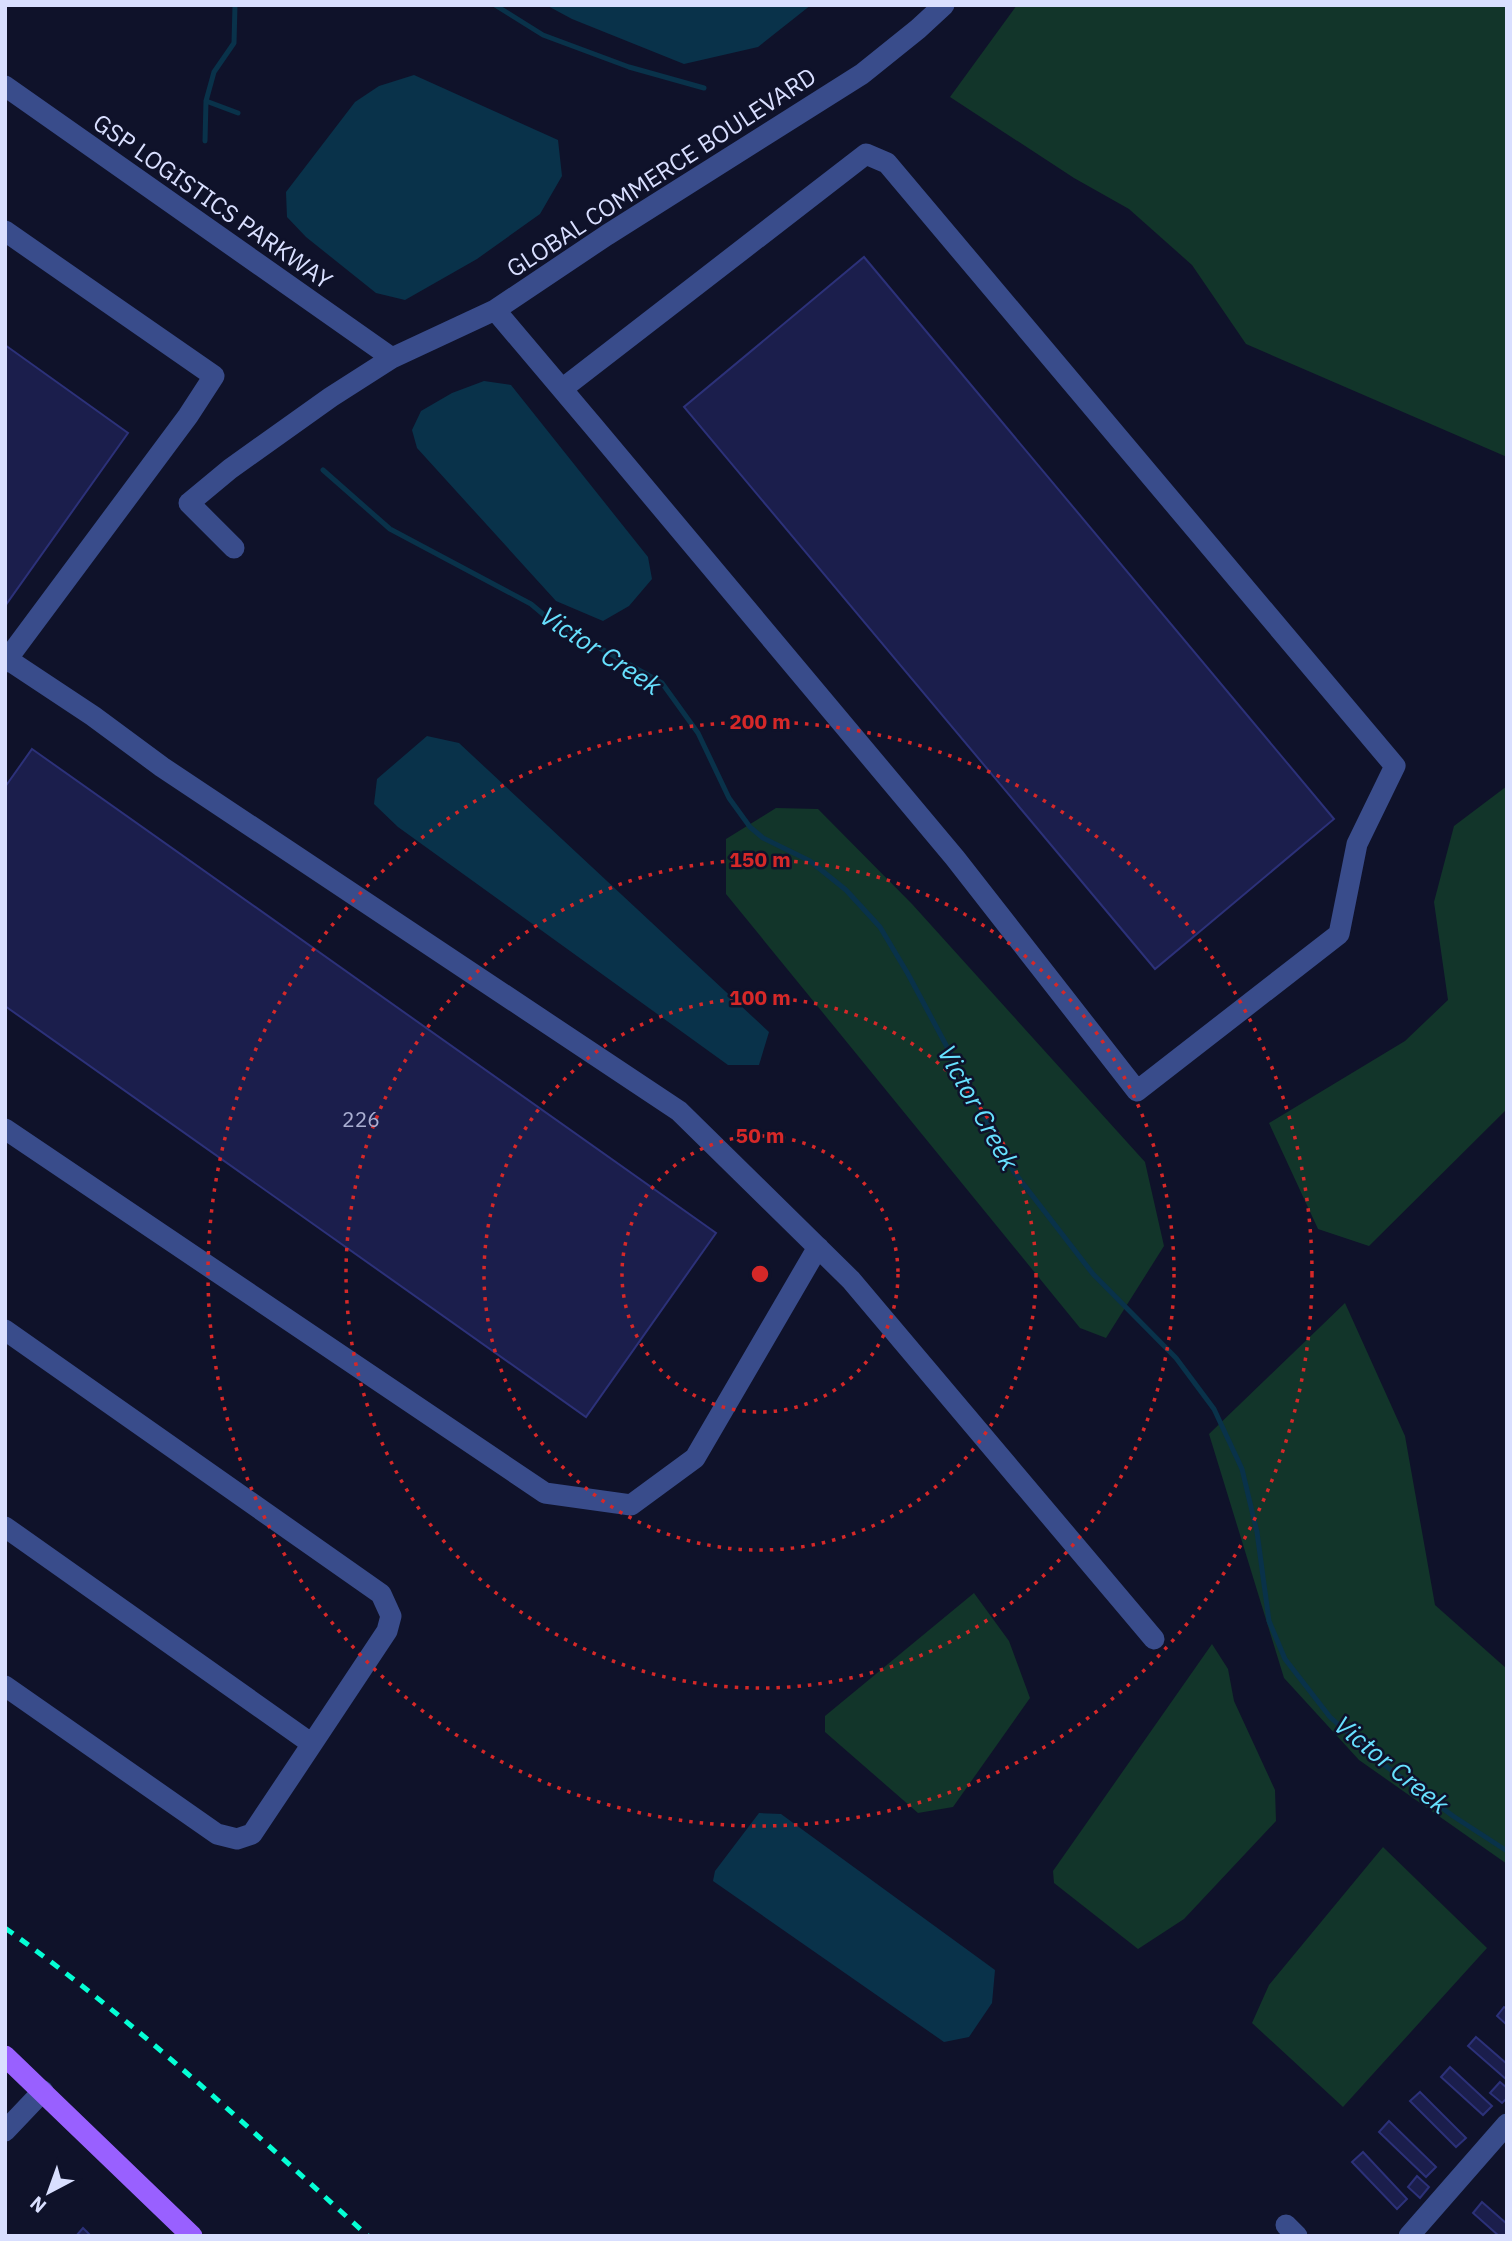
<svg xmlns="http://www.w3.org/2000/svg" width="1512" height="2241" font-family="'IBM Plex Sans',sans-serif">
<rect width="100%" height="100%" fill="#0f122a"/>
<path fill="#12352a" d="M1017,5H1507V457L1246,344L1192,265L1129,209L1074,178L950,97Z
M1507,786V1109L1369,1246L1318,1229L1269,1123L1405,1041L1448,1000L1434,902L1454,826Z
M776,808L818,809L912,904L1145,1162L1164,1246L1106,1338L1080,1328L726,894V839Z
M1345,1303L1405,1436L1435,1605L1507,1669V1864L1359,1760L1284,1678L1209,1434Z
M974,1593L1009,1641L1030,1698L953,1807L918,1813L825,1732V1716Z
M1212,1644L1228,1669L1234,1701L1275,1790L1276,1821L1184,1919L1138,1949L1054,1883L1053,1871Z
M1383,1847L1487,1948L1343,2107L1252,2023L1269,1985Z"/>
<path fill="#09324a" d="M546,5H811L758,47L684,64L572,19Z
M414,75L558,140L562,176L540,214L477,259L405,300L376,293L306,237L287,217L286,192L355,102L379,86Z
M484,381L511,385L648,557L652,579L629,606L603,621L556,601L417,448L412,430L421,411L452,393Z
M427,736L459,743L769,1032L759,1065H728L398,827L374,804L377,779Z
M759,1813L781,1814L995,1970L992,2003L969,2037L944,2042L713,1881L715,1871Z"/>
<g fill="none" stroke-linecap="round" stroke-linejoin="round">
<path stroke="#09324a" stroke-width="5" d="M495,5L543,35L629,67L704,88
M206,101L238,113
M205,141L206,101L214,72L234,43L235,5
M323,470L390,529L531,604L550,620L662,683L698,733L729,798L750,827L763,838L810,861L846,890L880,927L908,974L1014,1172L1093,1274L1176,1358L1214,1409L1242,1469L1257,1532L1269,1621L1285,1659L1330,1717L1379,1761L1453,1816L1507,1851"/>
</g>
<path fill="#1b1e4c" stroke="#2c3179" stroke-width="2" d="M864,257L1334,819L1155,969L684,407Z
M5,345L128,433L5,606Z
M32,749L716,1233L586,1417L5,1006V787Z
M1504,2007L1507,2009V2025L1497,2016Z
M1476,2037L1507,2064V2080L1468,2046Z
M1450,2067L1492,2106L1483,2115L1441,2077Z
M1500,2082L1507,2088V2098L1502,2103L1490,2093Z
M1420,2092L1466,2138L1456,2147L1410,2101Z
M1389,2121L1436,2167L1426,2177L1379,2132Z
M1363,2152L1407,2199L1397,2209L1352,2162Z
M1417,2176L1429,2187L1420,2198L1408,2187Z
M1482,2202L1507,2224V2236H1499L1473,2213Z
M83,2228L91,2236H76Z"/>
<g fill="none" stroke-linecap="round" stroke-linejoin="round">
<path stroke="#394c8b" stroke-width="21" d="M5,86L392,358
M5,231L214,376L188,416L5,662
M495,310L594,427L955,858L1137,1091L1339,934L1357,844L1395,766L887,163L866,154L562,389
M234,548L189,503L230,469L331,397L392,358L495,310L607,235L862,74L918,29L944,5
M7,659L93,716L162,767L679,1111L851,1280L1154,1639
M5,1129L545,1493L631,1505L695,1458L818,1247
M5,1330L381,1594L391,1616L387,1631L312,1744L5,1527
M5,1686L217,1834L237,1839L252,1834L312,1744
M5,2131L43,2091
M1286,2225L1297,2236
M1409,2236L1507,2124"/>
<path stroke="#9960ff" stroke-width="21" d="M5,2056L192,2236"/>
<path stroke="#05ffd5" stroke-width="5" stroke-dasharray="10 9" stroke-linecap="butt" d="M5,1928C134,2020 250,2129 368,2236"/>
</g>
<g fill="none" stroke="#d62828" stroke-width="3.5" stroke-dasharray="3.5 7">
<circle cx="760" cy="1274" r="138"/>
<circle cx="760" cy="1274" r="276"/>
<circle cx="760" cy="1274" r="414"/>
<circle cx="760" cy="1274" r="552"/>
</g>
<g text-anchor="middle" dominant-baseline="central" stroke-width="5" stroke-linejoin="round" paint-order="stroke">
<g font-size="21" fill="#aaafd2">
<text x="361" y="1119">226</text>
</g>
<g font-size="24" fill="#d9dfff" stroke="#0f122a">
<text transform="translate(661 172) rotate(-33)">GLOBAL COMMERCE BOULEVARD</text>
<text transform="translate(213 201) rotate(35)">GSP LOGISTICS PARKWAY</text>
</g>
<g font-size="26" font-style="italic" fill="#67e1ff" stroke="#0f122a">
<text transform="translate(601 650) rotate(33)">Victor Creek</text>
<text transform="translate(979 1107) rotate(61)">Victor Creek</text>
<text transform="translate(1392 1764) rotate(39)">Victor Creek</text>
</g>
</g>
<circle cx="760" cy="1274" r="10" fill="#d62828" stroke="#0f122a" stroke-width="3.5"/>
<g font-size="21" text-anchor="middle" font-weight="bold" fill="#d62828" stroke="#0f122a" stroke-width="5" stroke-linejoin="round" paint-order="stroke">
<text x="760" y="729">200 m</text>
<text x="760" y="867">150 m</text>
<text x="760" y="1005">100 m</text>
<text x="760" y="1143">50 m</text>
</g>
<rect width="1512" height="2241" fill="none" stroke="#d9dfff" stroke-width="14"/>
<g transform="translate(49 2192) rotate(221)" stroke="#0f122a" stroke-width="5" paint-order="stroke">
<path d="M0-5L12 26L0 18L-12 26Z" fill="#d9dfff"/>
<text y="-10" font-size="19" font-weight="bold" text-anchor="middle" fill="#d9dfff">N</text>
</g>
</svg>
